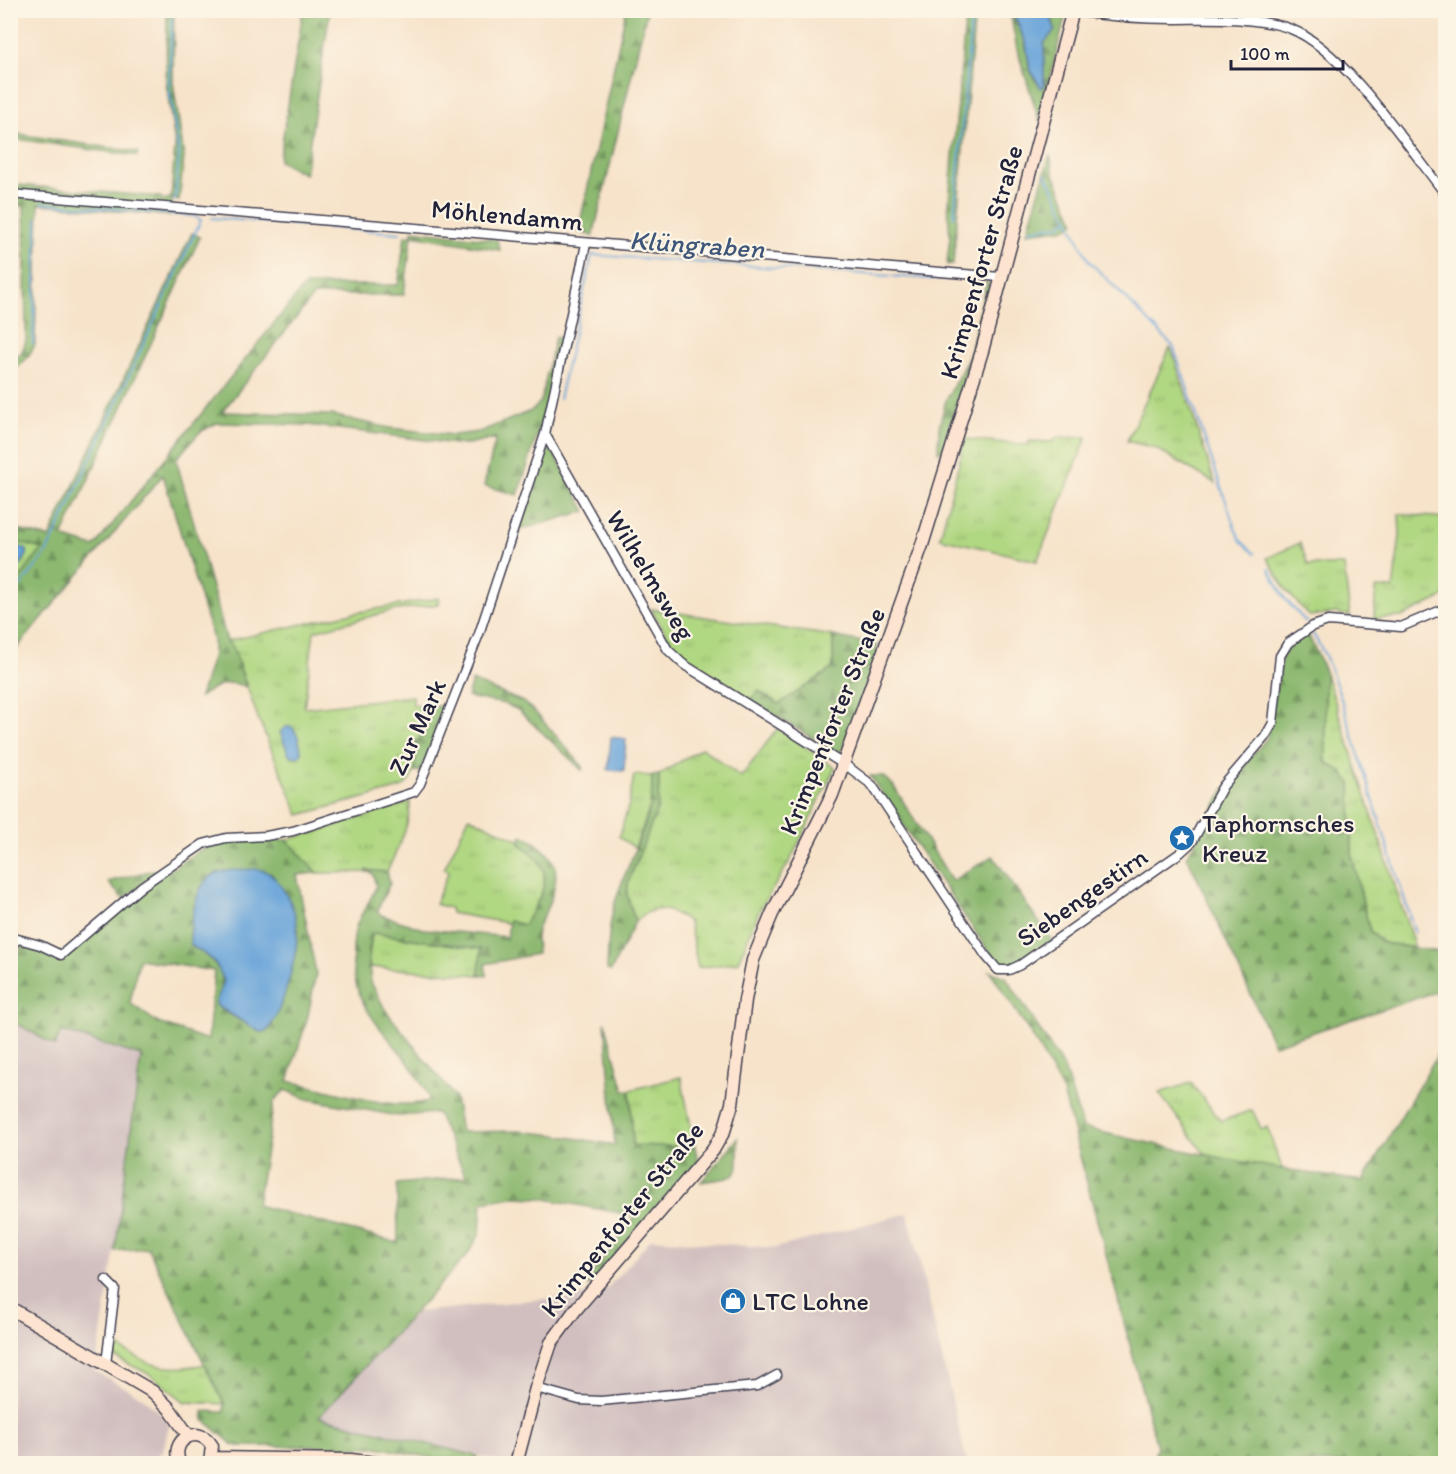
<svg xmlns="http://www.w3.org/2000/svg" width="1456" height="1474" font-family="Itim,sans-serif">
<defs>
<pattern id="grass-tufts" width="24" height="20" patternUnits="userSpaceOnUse" patternTransform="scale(1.5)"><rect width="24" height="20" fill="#b0d782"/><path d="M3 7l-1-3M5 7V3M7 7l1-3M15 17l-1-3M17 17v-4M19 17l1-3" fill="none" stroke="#97b871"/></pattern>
<pattern id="forest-firs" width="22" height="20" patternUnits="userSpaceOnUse" patternTransform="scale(1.5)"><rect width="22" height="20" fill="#8cb870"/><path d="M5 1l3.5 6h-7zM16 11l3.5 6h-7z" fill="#72955d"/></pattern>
</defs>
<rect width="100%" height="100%" fill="#fcf5e5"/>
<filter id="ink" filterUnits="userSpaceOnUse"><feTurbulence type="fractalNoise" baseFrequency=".0167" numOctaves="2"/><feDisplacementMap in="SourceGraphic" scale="12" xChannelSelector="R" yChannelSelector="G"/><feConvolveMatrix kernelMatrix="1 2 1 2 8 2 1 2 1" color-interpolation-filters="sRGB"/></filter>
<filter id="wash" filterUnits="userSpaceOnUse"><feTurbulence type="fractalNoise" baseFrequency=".008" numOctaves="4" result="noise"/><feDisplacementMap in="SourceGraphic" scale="24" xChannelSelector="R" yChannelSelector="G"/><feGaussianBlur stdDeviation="1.35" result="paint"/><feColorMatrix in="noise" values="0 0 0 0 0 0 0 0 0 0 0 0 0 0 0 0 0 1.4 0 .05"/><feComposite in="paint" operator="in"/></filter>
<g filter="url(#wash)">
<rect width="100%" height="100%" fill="#f7e3ca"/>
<path fill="#d1bfbf" d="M10,1020L54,1045L61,1031L141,1056L124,1192L95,1371L142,1397L162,1415L169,1425L163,1451L149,1463H11Z
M908,1213L967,1463H508L319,1418L415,1312L603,1293L651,1239L776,1248Z"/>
<path fill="url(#grass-tufts)" stroke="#697c5e" stroke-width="1.5" d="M1170,348L1172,351L1215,483L1155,448L1127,441Z
M1087,437L1037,561L940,538L965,439L1028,445L1029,441L1052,442L1057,438Z
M1399,514L1445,518V596L1402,617L1374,619L1376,588L1393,589L1400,536Z
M11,540L42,549L11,591Z
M1300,543L1308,565H1344L1350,616L1336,613L1309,616L1286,590L1267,558Z
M439,598L438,604L391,611L314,631L304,708L413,696V705L427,706L419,741H415C415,761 419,776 401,788L299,815L258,718L233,648L227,641L343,615Z
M651,609L833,636V668L779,704L758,691L751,701L677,653Z
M1325,671L1415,948L1383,943L1370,933L1352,856L1351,784L1341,771L1326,762Z
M778,728L835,768L790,861L759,911L738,962L698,968L689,922C671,909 653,902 635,922L627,894L628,883L658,807L659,775L702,748L741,777Z
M634,775L652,776C654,807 644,821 635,848L619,837L629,804Z
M410,802C410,827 397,849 387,872L317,873L287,840Z
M469,817L521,841L520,844C559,870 544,892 524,926L451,913L450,908L435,904L449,871L444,869Z
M372,933L481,949L479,975L368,967Z
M681,1077L695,1147L633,1146L630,1090Z
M1191,1083L1221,1121L1252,1110L1262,1130L1267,1127L1283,1171L1207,1157L1159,1093Z
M113,1344C150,1365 163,1373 206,1364L224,1404L185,1402L151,1375L114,1357Z"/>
<path fill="url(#forest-firs)" stroke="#576d56" stroke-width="1.5" fill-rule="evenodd" d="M167,11H174L173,82L184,157L179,201L172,198V216L39,204L35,345L27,358L11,374V362L22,352L26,340L24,206L11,205V181L17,185L161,197L162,200L171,198L175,146L166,82Z
M303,11H330L305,174L279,161Z
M626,11H647L593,236L578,232Z
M966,11H975L953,265H947L950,236L948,213Z
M1010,11H1013C1014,22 1022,32 1025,43C1029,57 1027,80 1044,87V43L1054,25L1049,11H1067L1039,120L1017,49Z
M11,133L138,152L137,156L16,139L11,165Z
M1050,155L1053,172L1075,223L1067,228L1027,233Z
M412,230L497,240L500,250L412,235L404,295H314L222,412L332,415L390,428L453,435L479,432L533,410L541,401L555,337L561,338L547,404L518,495L484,486L496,438L463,445L309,425L217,423L200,432L176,459L227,641L233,647L246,687C227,678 215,686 200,697L213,654V640L163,475L11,655L10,591L42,549L11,540V528L49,538L192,233L200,237L62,537L94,547L305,285H398L405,236L412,235Z
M987,279L990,288L943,450L938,452L939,427L946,400L970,354Z
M543,450H552L586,511L523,529L519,527Z
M1307,632L1325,671L1326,762L1341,771L1351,784L1352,856L1370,932L1383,943L1445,953V989L1274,1045L1187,856L1225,789L1267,738L1282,657L1291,644Z
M833,636L877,645V655L843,750L839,754L751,701L758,691L779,704L833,668Z
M472,681L523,702L536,713L583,767L582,770L518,710L505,704L467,697Z
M427,706H448L421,772L415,771V741L419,740Z
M659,775L658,807L628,883L627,894L635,922L611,971L607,970C608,944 609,920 617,896C630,857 655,818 652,776Z
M870,776H882L893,785L952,881L993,856L1052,941L1009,968L999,967Z
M522,835C561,855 563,875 545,913C543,918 538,924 537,930C535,938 537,946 537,954L485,964L487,976L479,975L481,949L373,933L368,953L371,982L386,1011L455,1097L461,1132L519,1131L556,1135L615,1145L605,1022L624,1091L630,1090L633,1145L695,1147L698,1161L588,1286L587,1280L636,1216L540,1198L513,1197L482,1202L480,1233L468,1254L319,1417L477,1456L474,1463H457L377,1447L238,1446L232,1444L204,1420L203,1411L224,1412V1404L148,1248L115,1251L141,1056L61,1031L55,1046L11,1020L10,966L21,946L61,959L144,888L206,846L240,840H287L317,873L297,875L316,973L308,1016L288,1081C324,1088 398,1114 430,1100C400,1031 340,1018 355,931C358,914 372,902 376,886L373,874L366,870L387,872L390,883L377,911L381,915L424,929L507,937L509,921L524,925C544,891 560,871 520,844ZM264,870L279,884L298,929L293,960L271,1026L260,1032L222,1010L216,1002L224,981C218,965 209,953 192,947L191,927L201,889ZM139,959L214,971L208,1040L158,1023L130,1003ZM285,1090L307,1099L398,1116L437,1113L466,1177L397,1184L398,1243L257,1205L274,1101Z
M153,870L156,873L123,899L108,882Z
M990,971L1006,977L1064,1068L1083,1128C1177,1150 1269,1169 1363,1181L1445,1042V1463H1152L1157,1447L1063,1092L1034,1039Z
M738,1138C738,1181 742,1176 701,1182Z"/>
<path fill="#69a4d9" stroke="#46638a" stroke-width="1.5" d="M1013,11H1049L1055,30L1044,43V87L1041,88L1030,69L1026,44Z
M11,543L27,550V555L11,579Z
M286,727H292L298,736L302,754L297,757L289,755L280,732Z
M611,737L626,739L624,771L608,770Z
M255,869C268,870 274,876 281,886C290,900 297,913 297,930C298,955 282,1014 266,1032H260L217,1006L216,1002L224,981C220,972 217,963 209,957C202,951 193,950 190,942C191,921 194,882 217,873C228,869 244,870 255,869Z"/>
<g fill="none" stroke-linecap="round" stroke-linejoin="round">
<path stroke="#69a4d9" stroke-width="2" d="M172,10L169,87L179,154L175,201
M1042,162L1040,157L1051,117
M1046,174L1089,261L1173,346L1235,528L1241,541L1255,554
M954,217L972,10
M212,218L400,233
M1029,230L1060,225L1067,220
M33,344L37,219
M559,399L592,255L947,280
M1269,569L1286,600L1306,622
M10,599L45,555L58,529L201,220L194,216L43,203
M1313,634L1325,655L1338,689L1415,933"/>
</g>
</g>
<g filter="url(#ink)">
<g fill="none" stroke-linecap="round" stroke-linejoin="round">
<g stroke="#423f50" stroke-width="11">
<path id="street" d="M1073,11C1105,16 1140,19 1173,19C1211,19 1255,16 1291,29C1343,49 1410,149 1446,195
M10,194L1000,277
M545,434L668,650L683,664L851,769L872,785L986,956L998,970H1009L1020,965L1180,853L1192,842L1223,786L1265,737L1273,723L1280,656L1288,643L1313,626L1328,621L1401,627L1446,608
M10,946L18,939L40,945L61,955L142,886L203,844L226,838L266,836L293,831L414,792L420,784L479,634L545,434L586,244
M106,1364L115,1289L106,1280
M536,1388L579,1400L601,1401L757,1386L777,1375"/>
</g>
<g stroke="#423f50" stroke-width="15">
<path id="secondary" d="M10,1308L153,1392L169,1408L188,1435
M212,1458L351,1460L383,1464
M180,1464C168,1440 199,1423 212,1446L210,1463
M516,1464L536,1388L551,1343L576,1309L713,1150L724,1131L732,1104L745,1000L753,960L772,914L832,795L922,545L982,351L1073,10"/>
</g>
<use href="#street" stroke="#fff" stroke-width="8"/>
<use href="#secondary" stroke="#fde4d1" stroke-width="12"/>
</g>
</g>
<defs>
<g id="sight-disc" transform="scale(1.35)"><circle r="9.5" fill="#1f6fb2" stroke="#fcf5e5"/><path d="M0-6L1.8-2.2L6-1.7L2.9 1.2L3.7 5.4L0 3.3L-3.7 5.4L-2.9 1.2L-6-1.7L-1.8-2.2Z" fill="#fff"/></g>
<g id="shop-disc" transform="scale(1.35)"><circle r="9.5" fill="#1f6fb2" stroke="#fcf5e5"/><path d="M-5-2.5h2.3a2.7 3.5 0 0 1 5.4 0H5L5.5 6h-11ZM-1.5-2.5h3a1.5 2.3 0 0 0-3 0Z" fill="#fff"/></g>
</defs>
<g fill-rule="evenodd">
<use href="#sight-disc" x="1182" y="838"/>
<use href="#shop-disc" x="733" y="1301"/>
</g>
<g text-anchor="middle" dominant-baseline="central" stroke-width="4.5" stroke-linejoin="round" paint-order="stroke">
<g font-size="26" fill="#22223b" stroke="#fcf5e5">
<text transform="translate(507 215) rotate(5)">Möhlendamm</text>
<text transform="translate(981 262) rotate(-74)">Krimpenforter Straße</text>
<text transform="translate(651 575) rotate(59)">Wilhelmsweg</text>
<text transform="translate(832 721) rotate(-68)">Krimpenforter Straße</text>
<text transform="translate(417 727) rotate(-65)">Zur Mark</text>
<text transform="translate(1082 897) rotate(-35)">Siebengestirn</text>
<text transform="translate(622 1219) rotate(-51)">Krimpenforter Straße</text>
</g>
<g font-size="26" fill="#22223b" stroke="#fcf5e5" text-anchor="start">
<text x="1202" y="823">Taphornsches<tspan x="1202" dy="30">Kreuz</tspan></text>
<text x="752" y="1301">LTC Lohne</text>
</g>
<g font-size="27" font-style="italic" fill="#3e567a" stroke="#fcf5e5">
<text transform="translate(697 244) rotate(4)">Klüngraben</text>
</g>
</g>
<rect width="1456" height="1474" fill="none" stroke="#fcf5e5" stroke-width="36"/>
<path d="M1231 60v9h112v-9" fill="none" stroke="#22223b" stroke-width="3"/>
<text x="1240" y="60" font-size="18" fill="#22223b" stroke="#fcf5e5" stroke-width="4.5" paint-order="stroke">100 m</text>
</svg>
